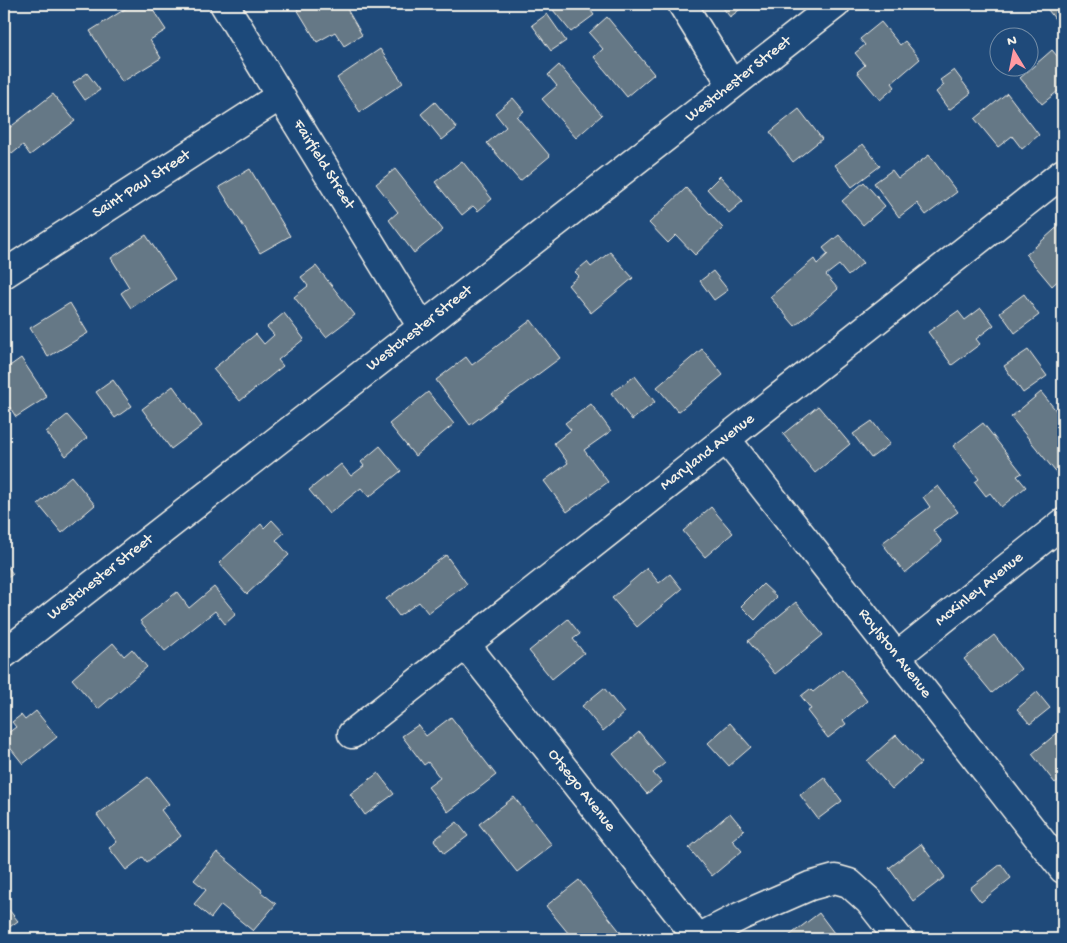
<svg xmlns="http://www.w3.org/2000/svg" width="1067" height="943" font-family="'Gochi Hand',sans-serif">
<rect width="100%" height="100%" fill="#1f4a7a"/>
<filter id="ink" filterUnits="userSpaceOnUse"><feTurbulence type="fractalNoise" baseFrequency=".02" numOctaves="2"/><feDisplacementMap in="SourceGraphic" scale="10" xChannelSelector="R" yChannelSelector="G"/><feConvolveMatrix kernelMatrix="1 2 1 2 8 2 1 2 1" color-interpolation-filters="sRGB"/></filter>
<g filter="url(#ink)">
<path fill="#657886" stroke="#f4f1e8" d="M133,4H149L166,30L150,40L161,58L122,82L90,31Z
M306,4H344L362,35L344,46L335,32L317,42L297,9Z
M561,4H586L594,15L571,32L553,10Z
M720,4H747L730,17Z
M1048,4H1063V13L1055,19L1045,6Z
M547,14L566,41L551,51L532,25Z
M607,17L654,74L627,97L594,57L603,49L589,33Z
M881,22L900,45L905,41L920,59L892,83L895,87L880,100L857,72L865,65L855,53L865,45L860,39Z
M380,49L403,83L360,112L337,78Z
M1052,50L1063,63V87L1042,104L1020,78Z
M559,65L602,115L576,138L542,99L557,86L548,75Z
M954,70L971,93L949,110L936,92L944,85L940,80Z
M87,73L100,90L85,100L73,83Z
M1007,93L1039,135L1022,149L1012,136L998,147L975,119Z
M53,94L75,121L30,155L23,145L12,154L4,143V132Z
M513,98L524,111L517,117L550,156L520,181L487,143L506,127L495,113Z
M435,102L457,128L442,140L421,114Z
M799,109L822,139L793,162L770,132Z
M863,144L880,166L852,187L835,165Z
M929,155L957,192L926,215L917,203L899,217L874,183L892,170L898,178Z
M462,161L492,199L478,211L473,206L462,215L435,182Z
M250,169L290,236L260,253L219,187Z
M395,169L443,230L414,253L389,220L398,212L376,184Z
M720,176L743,201L729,213L707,189Z
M864,182L885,206L863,225L842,201Z
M686,188L723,228L695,255L676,235L668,243L649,223Z
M1063,222V276L1052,286L1026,255Z
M146,235L175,279L131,308L121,293L129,287L111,258Z
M839,235L863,263L848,276L839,265L826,275L838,289L795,326L770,297L814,259L817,264L828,254L823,248Z
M610,252L633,278L591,313L568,285L579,276L575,272L587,262L591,267Z
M316,266L355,315L326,337L294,297L308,286L301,277Z
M713,271L728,290L714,300L700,281Z
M1024,294L1039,315L1015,333L1000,312Z
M70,303L88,333L48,357L30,328Z
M981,308L994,325L976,339L980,344L952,365L928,332L958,311L965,320Z
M284,313L304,339L278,360L283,366L240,401L213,369L256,334L264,344L274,335L267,327Z
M531,320L560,358L470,425L436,380L466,357L472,365Z
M702,349L723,375L678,412L657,387Z
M1028,350L1047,376L1023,393L1004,366Z
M21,358L47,397L16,417L4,398V370Z
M635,376L655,402L632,420L611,393Z
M113,380L132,406L115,418L96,392Z
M173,386L202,426L171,449L142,409Z
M428,392L454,424L415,456L389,424Z
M1041,392L1063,419V472L1059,476L1011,417Z
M591,404L611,431L584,450L608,482L567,512L544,481L568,463L554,443L571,430L565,423Z
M818,406L850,444L815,473L783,434Z
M67,415L87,438L66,456L46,432Z
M872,421L890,444L871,458L853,434Z
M983,423L1022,473L1017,476L1026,487L1001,507L990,493L986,496L975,482L979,479L953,446Z
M380,446L401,471L369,497L361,488L329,514L309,490L341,464L351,476L364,466L361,462Z
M71,476L95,505L62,533L38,504Z
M938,486L958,512L933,530L942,542L905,573L882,543L930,507L923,497Z
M711,507L733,533L705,557L683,531Z
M272,520L284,533L276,540L289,555L247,594L219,563L261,524L264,528Z
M446,555L467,584L428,613L419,602L399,616L386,599Z
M4,562L13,574L4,581Z
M647,568L659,583L670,574L682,589L637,627L612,598Z
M763,584L777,597L755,620L741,606Z
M214,587L236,614L225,624L215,611L165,651L140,621L177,592L189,608Z
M796,602L823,635L775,674L748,641Z
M568,619L580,634L573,639L584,653L552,679L529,651Z
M994,635L1021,669L992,693L964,659Z
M113,643L124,656L132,649L147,667L98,709L72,679Z
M842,669L867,701L843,720L846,724L828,738L807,711L811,709L801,696L810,689L813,692Z
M604,688L624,713L603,731L582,706Z
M1037,692L1050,708L1030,724L1017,709Z
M36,711L57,737L23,764L4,740V736L16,727L12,722L21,715L25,720Z
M451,717L496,775L448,812L428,787L440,778L428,762L424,765L402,736L418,725L426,736Z
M730,723L751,747L729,766L708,743Z
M1063,728V777L1055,783L1032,754Z
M639,732L665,763L653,773L661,782L647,794L613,754Z
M896,735L921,763L892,789L867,761Z
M378,773L394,794L365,815L350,794Z
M148,777L169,804L161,810L181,836L147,862L143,857L126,870L109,848L117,842L97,815Z
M824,777L842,801L818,819L800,795Z
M514,797L552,845L517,872L479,824Z
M730,813L744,830L732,840L742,851L712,876L689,848Z
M457,822L468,836L444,854L434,840Z
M921,844L945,877L913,901L889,868Z
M217,852L262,890L261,892L276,904L253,931L221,905L211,918L194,904L206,890L194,880Z
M1001,864L1011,878L981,902L970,888Z
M579,880L622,934L615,939H573L546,906Z
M9,910L18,921L4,931V913Z
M819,913L837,937L835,939H785Z
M1023,931L1030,939H1012Z"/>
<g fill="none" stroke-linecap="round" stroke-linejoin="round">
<g stroke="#f4f1e8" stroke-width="31">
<path id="minor" d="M224,4L422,327
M682,4L732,85
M4,274L280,96
M726,439L1063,869
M465,644L698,938L741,916L810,886L835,879L849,883L869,901L899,939
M4,654L836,4
M896,657L1063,523
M352,734L1063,173"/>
</g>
<use href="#minor" stroke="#1f4a7a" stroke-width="28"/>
</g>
</g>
<g text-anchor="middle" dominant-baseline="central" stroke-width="4" stroke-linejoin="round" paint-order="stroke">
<g font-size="16" fill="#f4f1e8" stroke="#1f4a7a">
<text transform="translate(739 80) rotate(-38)">Westchester Street</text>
<text transform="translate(323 165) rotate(58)">Fairfield Street</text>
<text transform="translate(142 185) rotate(-33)">Saint Paul Street</text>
<text transform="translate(420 329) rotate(-38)">Westchester Street</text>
<text transform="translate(708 453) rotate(-38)">Maryland Avenue</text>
<text transform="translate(101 578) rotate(-38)">Westchester Street</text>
<text transform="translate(980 590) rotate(-39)">McKinley Avenue</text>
<text transform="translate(894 654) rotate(52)">Roylston Avenue</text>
<text transform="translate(581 791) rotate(52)">Otsego Avenue</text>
</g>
</g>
<rect width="1067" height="943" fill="none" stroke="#1f4a7a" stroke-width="20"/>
<rect x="10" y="10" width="1047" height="923" fill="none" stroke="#f4f1e8" stroke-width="2" filter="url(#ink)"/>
<g transform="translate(1014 52) rotate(350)"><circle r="24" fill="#1f4a7a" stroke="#748da6"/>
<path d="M0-4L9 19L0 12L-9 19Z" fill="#ff9aa2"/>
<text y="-8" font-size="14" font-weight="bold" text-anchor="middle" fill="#f4f1e8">N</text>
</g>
</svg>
